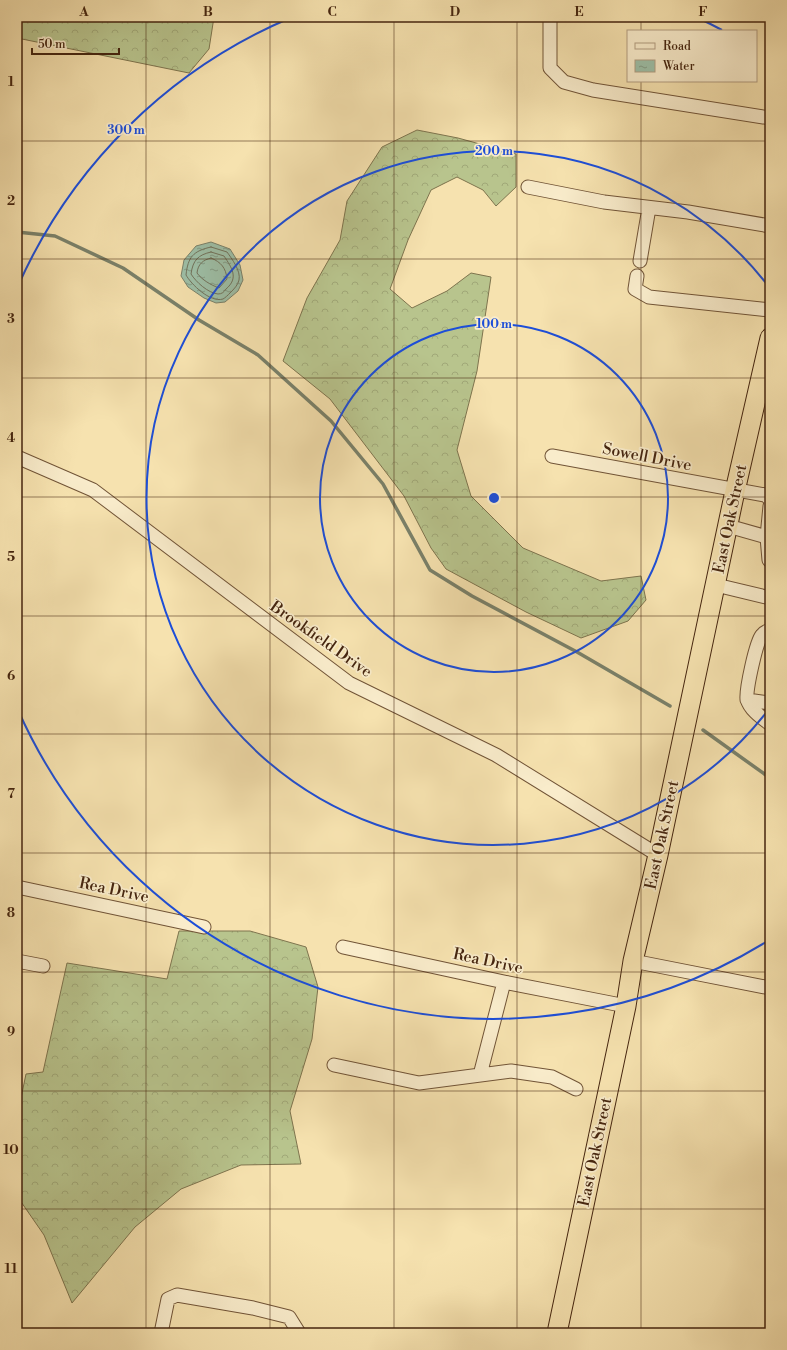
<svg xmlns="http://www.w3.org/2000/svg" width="787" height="1350" font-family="'Libre Bodoni',serif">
<defs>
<pattern id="forest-crowns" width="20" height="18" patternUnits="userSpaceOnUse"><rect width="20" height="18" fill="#b8c48d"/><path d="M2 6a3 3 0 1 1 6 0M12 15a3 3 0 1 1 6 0" fill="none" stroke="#a0a878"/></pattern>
<pattern id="water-ripples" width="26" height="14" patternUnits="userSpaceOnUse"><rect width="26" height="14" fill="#9dbfa7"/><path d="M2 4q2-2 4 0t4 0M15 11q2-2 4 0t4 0" fill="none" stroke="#829b86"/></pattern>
</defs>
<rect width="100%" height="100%" fill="#f6e2af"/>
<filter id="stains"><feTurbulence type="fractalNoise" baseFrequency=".005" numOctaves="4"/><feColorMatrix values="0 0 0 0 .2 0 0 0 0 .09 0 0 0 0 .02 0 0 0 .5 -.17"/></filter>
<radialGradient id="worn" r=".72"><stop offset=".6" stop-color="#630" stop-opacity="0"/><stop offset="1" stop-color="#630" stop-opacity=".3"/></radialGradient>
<path fill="url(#forest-crowns)" stroke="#7e744e" d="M17,17H214L209,49L189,73L17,38Z
M417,130L458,138L516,154V187L496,206L483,190L457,177L431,190L408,240L390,289L412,308L447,291L471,273L491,277L477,371L457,450L471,496L523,548L601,581L641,576L646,600L628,621L581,638L526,612L446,569L431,548L404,496L330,399L283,361L307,298L340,240L347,201L382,147Z
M179,931H250L306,947L318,987L312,1039L290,1111L301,1164L241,1165L181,1189L135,1227L72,1303L44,1235L17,1196V1117L26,1074L43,1072L67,963L167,979Z"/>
<path fill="url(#water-ripples)" stroke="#7a816a" d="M211,242L230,249L240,265L243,280L238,291L225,302L216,303L204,298L188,287L181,276L184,260L196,246Z"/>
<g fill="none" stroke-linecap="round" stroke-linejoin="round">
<path stroke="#71725b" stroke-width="1" d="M211,247L227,252C232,259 241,271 239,280C238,285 234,289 230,293C228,295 225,298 223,299C210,303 191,284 186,275C188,257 193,251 211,247Z
M211,252L224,256C232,268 239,278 226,289C224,292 222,294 218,294C208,293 196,282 191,274C193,260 198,255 211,252Z
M211,258C221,262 226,268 227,279L219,288C211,285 202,280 197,273C198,264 203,260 211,258Z"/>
<path stroke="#7a816a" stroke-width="3.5" d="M17,232L55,236L123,268L199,320L258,355L331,421L383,484L430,570L472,596L577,652L670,706
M703,730L770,778"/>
<g stroke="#715437" stroke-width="15">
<path id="minor" d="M550,17V68L564,82L593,90L770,118
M528,187L604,202L688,212L770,226
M640,261L649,208
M637,276L635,289L649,297L770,310
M552,456L765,495L770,499
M17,457L93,490L349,683L496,755L658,855
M770,506L767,537L769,560L770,561
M728,526L767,537
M716,585L770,598
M770,630C767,631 764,632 762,635C756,642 746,689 747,699C750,710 762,718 770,724
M747,700L770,703
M17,887L204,927
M343,947L504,982L626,1006
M17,961L43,966
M633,961L770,988
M334,1065L419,1083L511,1071L552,1077L576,1089
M480,1075L504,982
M161,1333L168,1299L177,1295L253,1308L289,1317L299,1333"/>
</g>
<g stroke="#45250f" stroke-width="21">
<path id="highway" d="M557,1333L626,1006L633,961L658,855L735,491L770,338"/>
</g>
<use href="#minor" stroke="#f9eccb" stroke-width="13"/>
<use href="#highway" stroke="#f6e2af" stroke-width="19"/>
</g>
<path fill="none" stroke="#45250f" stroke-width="1" stroke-opacity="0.55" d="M146,17V1333M270,17V1333M394,17V1333M517,17V1333M641,17V31M641,81V1333M17,141H770M17,259H770M17,378H770M17,497H770M17,616H770M17,734H770M17,853H770M17,972H770M17,1091H770M17,1209H770"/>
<g fill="none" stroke="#1d4ed8" stroke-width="2">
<circle cx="494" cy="498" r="174"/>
<path d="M769 709A347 347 0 1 1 769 287"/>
<path d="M766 942A521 521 0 0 1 18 710M18 286A521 521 0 0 1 290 18M698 18A521 521 0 0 1 722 30"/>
</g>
<g text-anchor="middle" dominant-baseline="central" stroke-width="3.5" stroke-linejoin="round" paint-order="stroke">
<g font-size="16" fill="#45250f" stroke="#f9eccb">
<text transform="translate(647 457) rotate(11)">Sowell Drive</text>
<text transform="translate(730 519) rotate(-78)">East Oak Street</text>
<text transform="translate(321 639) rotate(35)">Brookfield Drive</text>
<text transform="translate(662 835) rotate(-78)">East Oak Street</text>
<text transform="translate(114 890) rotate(12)">Rea Drive</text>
<text transform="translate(488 961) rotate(12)">Rea Drive</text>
<text transform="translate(595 1152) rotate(-78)">East Oak Street</text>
</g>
</g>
<circle cx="494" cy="498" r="6" fill="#1d4ed8" stroke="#f9eccb" stroke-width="2"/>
<g font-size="12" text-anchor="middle" font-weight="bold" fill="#1d4ed8" stroke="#f9eccb" stroke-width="3.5" stroke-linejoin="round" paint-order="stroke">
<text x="126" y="134">300 m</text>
<text x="494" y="155">200 m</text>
<text x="494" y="328">100 m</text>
</g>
<rect width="787" height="1350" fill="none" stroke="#f6e2af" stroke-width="44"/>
<rect x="627" y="30" width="130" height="52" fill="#f9eccb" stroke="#b19c80"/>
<rect x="635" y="43" width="20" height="6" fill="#f9eccb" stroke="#b19c80"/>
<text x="663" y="50" font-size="12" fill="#45250f">Road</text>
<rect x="635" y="60" width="20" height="12" fill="url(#water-ripples)" stroke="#b19c80"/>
<text x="663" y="70" font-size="12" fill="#45250f">Water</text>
<path d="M32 48v6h87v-6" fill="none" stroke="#45250f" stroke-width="2"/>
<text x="38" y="48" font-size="12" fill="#45250f" stroke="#f9eccb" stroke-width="3" paint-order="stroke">50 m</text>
<rect x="22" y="22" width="743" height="1306" fill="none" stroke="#45250f" stroke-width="1.5"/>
<g font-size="13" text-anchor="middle" font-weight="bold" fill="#45250f">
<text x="84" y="16">A</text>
<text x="208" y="16">B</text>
<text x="332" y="16">C</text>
<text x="455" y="16">D</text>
<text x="579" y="16">E</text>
<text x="703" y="16">F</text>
<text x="11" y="86">1</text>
<text x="11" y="205">2</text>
<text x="11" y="323">3</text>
<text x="11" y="442">4</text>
<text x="11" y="561">5</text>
<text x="11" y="680">6</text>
<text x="11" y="798">7</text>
<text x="11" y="917">8</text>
<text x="11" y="1036">9</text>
<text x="11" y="1154">10</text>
<text x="11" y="1273">11</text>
</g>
<rect width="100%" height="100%" filter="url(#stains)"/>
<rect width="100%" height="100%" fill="url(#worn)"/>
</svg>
